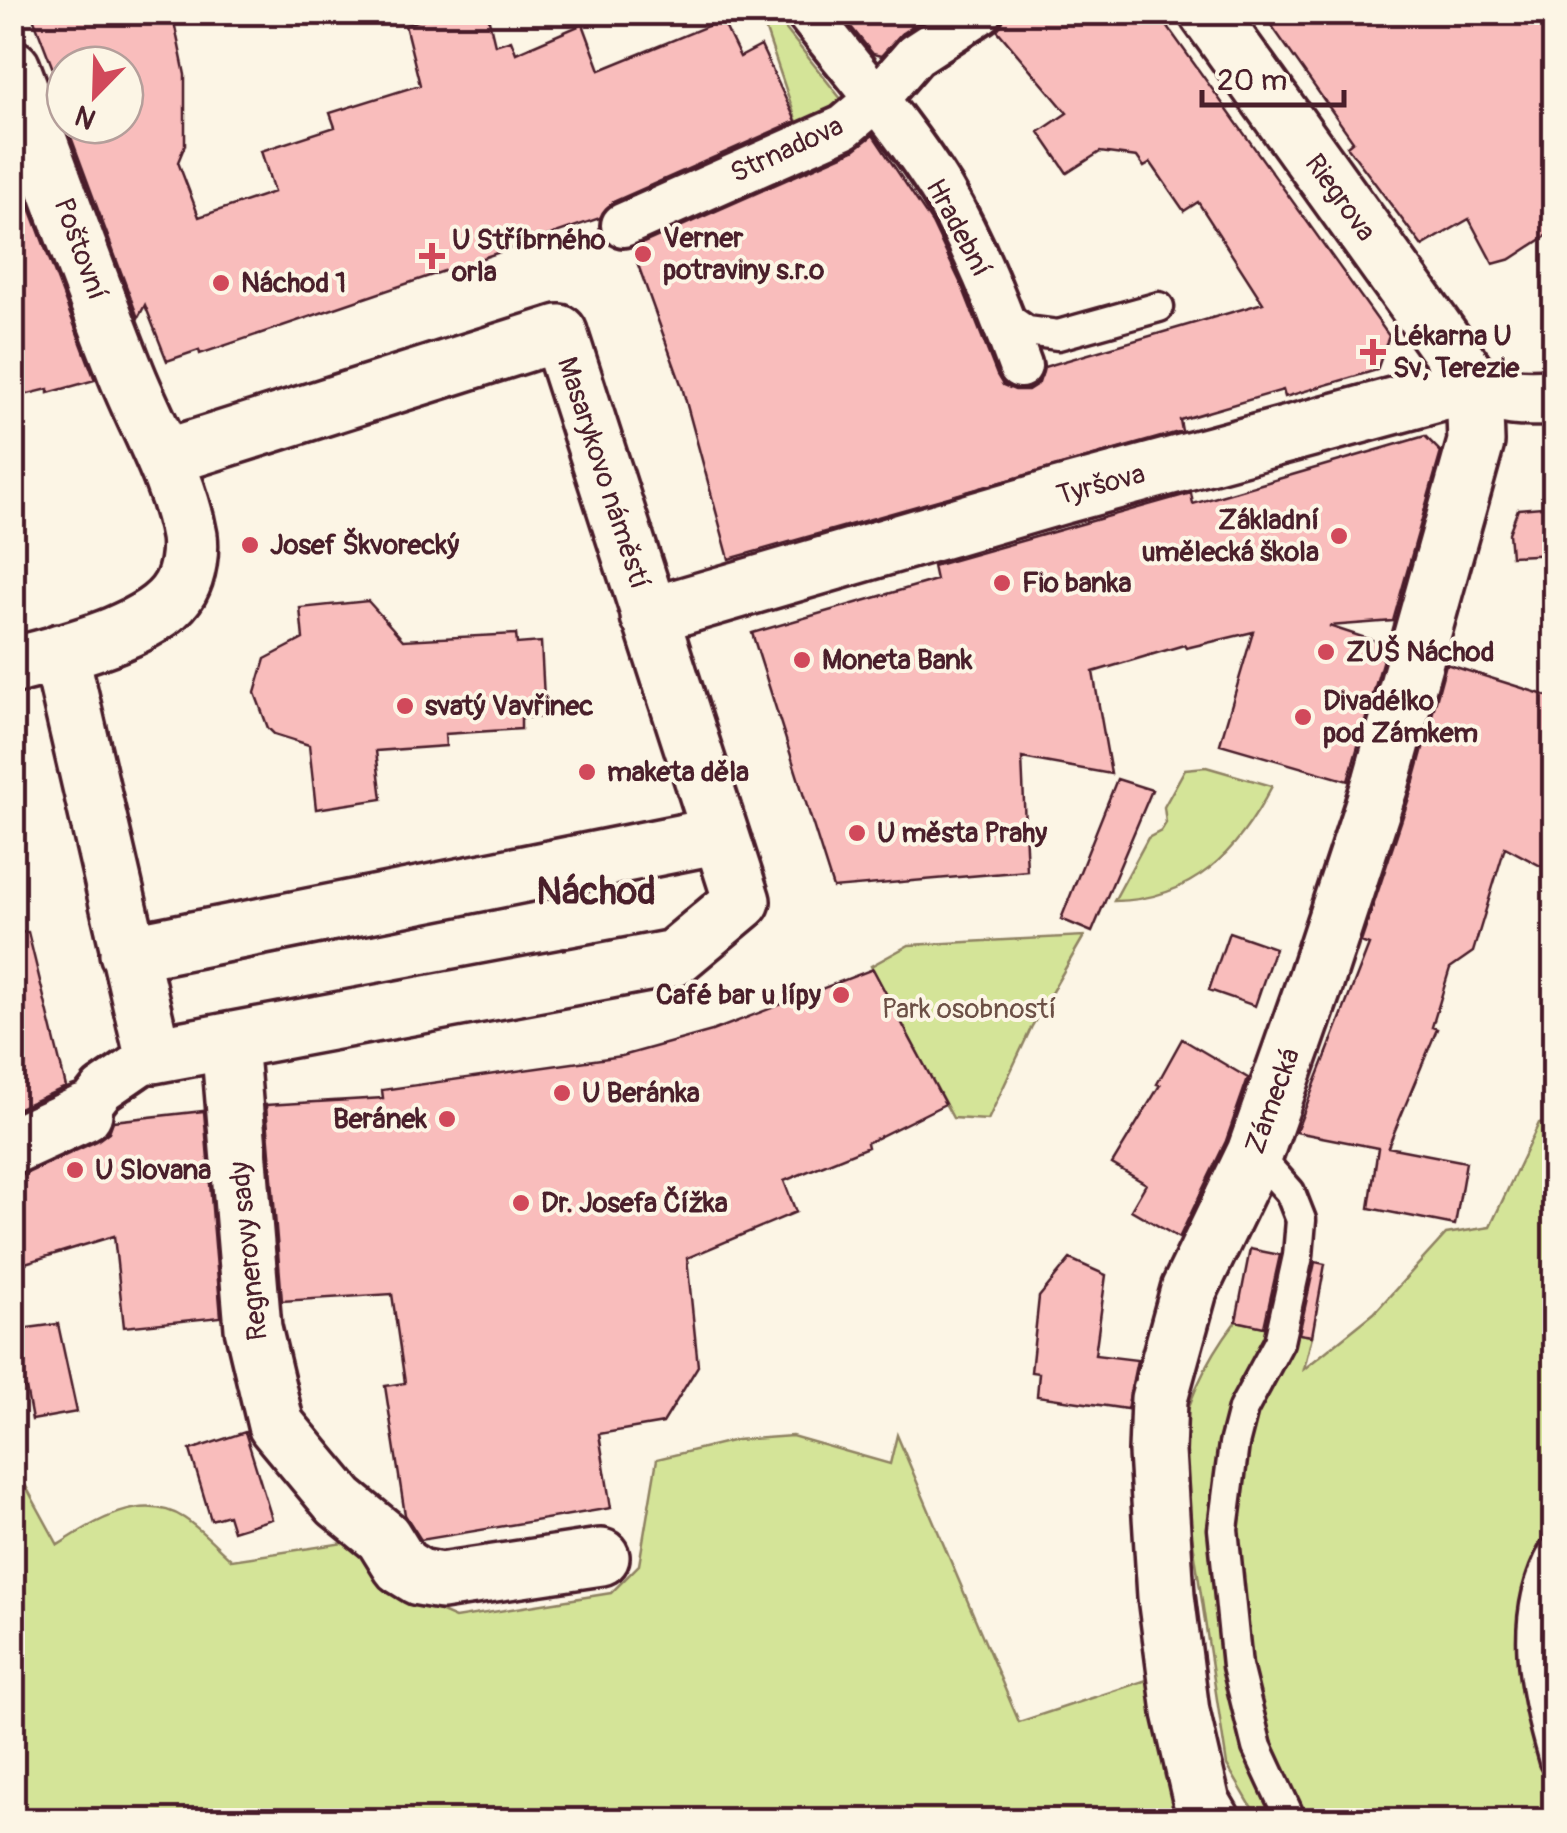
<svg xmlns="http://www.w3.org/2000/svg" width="1567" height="1833" font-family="Pangolin,sans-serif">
<rect width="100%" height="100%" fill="#fcf5e5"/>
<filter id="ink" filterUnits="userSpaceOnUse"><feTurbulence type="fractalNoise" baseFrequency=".01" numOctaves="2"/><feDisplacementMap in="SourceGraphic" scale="20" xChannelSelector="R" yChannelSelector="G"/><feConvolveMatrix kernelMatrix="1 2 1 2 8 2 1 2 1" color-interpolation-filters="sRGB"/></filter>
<g filter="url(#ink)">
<path fill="#d4e498" stroke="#8f8262" stroke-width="2.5" d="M760,13H773L845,104L801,134Z
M1206,767L1272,786C1238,852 1193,900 1114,901L1148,838L1161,831L1166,823L1164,807L1185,769Z
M1084,936L1032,1026L988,1120L953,1118L871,966L909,945Z
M1554,1119V1820H1259L1227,1765L1180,1457C1180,1410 1208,1358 1236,1321L1312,1336L1304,1369L1374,1313L1446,1234L1490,1227L1539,1123Z
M897,1435L1019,1722L1150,1679L1165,1777L1187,1820H13L12,1461L58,1545C94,1522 142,1491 184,1518C201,1529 216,1546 232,1560L350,1542L391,1590L455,1618L611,1593L639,1565L657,1459L736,1440L792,1436L890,1464Z"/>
<path fill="#f9bdbc" stroke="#4a1f2b" stroke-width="2.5" d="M31,12H172L185,75V145L178,162L199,217L274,192L261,151L335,127L330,113L420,85L405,25L446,12H487L495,45L511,40L516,53L583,24L600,70L722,20L740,57L761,46L796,121L613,202L600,218L200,354L199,350L167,361L145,305L138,318L71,137L78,134L75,125H125V65H65V100Z
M839,12H934L901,34L881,56L873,54Z
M1006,12H1157L1389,336L1377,370L1285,397L1283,390L1180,420L1182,431L729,559L682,387L632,248L854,150L873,135L932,223L962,286L997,375L1003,385L1015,390H1028L1039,383L1044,367L1263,303L1198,202L1184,211L1151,163L1144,167L1137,157L1100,152L1067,173L1039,132L1067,113L997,30Z
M1262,12H1554V231L1511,259L1493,264L1469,219L1422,246L1347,146L1353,141Z
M12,160L95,380L48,393V389L12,398Z
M1425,436L1441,452L1393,621L1329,626L1387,645L1348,781L1220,744L1253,632L1186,648L1184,645L1093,672L1111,774L1022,758L1027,871L833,888L752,633L936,580L933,566L1191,493L1193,504Z
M1554,506V554L1511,556L1509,533L1518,509Z
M368,601L403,640L516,634L517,644L541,642L545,717L521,718V729L445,734L446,746L376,751L382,799L316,809L309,745L274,734L268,728L255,693L265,659L303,639L300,608Z
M1446,664L1554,698V873L1505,847L1473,952L1450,968L1432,1027L1437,1029L1388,1147L1466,1162L1455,1225L1369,1208L1378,1148L1296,1132L1369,945L1361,942L1411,792Z
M1117,779L1152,790L1092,932L1061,919Z
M28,932L66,1087L12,1111V933Z
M1229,932L1275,948L1255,1006L1209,990Z
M873,969L945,1104L867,1143L868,1147L784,1181L796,1212L687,1258L698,1366L663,1423L599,1434L611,1508L421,1540L405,1515L385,1386L405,1383L392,1294L282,1301L266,1105L383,1098L382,1090L622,1056L712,1031Z
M1182,1039L1248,1078L1226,1141L1179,1238L1131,1210L1146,1184L1112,1164L1160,1085L1157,1084Z
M204,1111L221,1317L124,1327L114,1236L12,1267V1177L25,1174L97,1141L109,1132L113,1121Z
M1250,1249L1280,1255L1264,1327L1236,1321Z
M1070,1259L1106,1275L1095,1355L1137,1360L1127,1409L1037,1396L1039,1373L1031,1372L1039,1297Z
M1315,1262L1325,1264L1312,1336L1299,1334Z
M58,1324L77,1412L32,1420L26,1388L12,1390V1330Z
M245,1432L272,1519L233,1531L228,1515L211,1520L190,1450Z"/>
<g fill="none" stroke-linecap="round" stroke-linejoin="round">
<g stroke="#4a1f2b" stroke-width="35">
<path id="service" d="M1001,313L1027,331L1058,335L1159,307
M1255,1153L1290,1192L1301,1220L1298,1256L1279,1342L1243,1409L1234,1444L1223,1529L1237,1666L1257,1747L1291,1820
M1554,1551C1517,1617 1534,1693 1554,1761"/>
</g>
<g stroke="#4a1f2b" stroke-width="50">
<path id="pedestrian" d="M807,12C853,71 903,127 942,190C975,246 998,306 1020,366
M623,225L844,127L876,100L915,55L981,12
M84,1113L102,1090L153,1055"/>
</g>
<g stroke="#4a1f2b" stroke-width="62">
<path id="minor" d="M12,68C50,170 86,272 126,373C147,426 179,479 189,536C191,551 188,574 180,588C156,632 60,653 12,666
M649,616L1060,496L1474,384L1476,442L1381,782L1316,980L1255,1153L1189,1290L1159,1399L1157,1452L1166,1596L1181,1712L1202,1803L1212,1820
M60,652L153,1055L674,958L742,901L559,333L164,458
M128,953L720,835
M229,1041L253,1328L276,1425L340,1502L383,1537L401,1566L419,1577L441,1581L601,1557
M12,1146L84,1113"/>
</g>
<g stroke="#4a1f2b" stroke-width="62">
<path id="tertiary" d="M1207,12L1474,384C1501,399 1524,399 1554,397"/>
</g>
<use href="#service" stroke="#fcf5e5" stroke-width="28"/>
<use href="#pedestrian" stroke="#fcf5e5" stroke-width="42"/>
<use href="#minor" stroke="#fcf5e5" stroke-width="55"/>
<use href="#tertiary" stroke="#fcf5e5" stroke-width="55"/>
</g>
</g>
<g fill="#d1495b" stroke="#fcf5e5" stroke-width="4">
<circle cx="643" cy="254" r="10"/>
<path d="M427 241h10v10h10v10h-10v10h-10v-10h-10v-10h10z"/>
<circle cx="221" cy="283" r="10"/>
<path d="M1368 337h10v10h10v10h-10v10h-10v-10h-10v-10h10z"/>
<circle cx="1339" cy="536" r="10"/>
<circle cx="250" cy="545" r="10"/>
<circle cx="1002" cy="583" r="10"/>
<circle cx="1326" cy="652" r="10"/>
<circle cx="802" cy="660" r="10"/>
<circle cx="405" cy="706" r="10"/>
<circle cx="1303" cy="717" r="10"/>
<circle cx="587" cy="772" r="10"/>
<circle cx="857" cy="833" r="10"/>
<circle cx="841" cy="995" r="10"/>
<circle cx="562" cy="1093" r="10"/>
<circle cx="447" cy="1119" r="10"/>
<circle cx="75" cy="1170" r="10"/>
<circle cx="521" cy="1203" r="10"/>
</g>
<g text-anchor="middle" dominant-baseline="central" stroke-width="8" stroke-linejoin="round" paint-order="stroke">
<g font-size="28" fill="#4a1f2b" stroke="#fcf5e5">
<text transform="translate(787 150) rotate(-25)">Strnadova</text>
<text transform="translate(1340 198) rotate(54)">Riegrova</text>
<text transform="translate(958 228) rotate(62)">Hradební</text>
<text transform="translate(80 249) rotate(70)">Poštovní</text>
<text transform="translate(603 473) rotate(72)">Masarykovo náměstí</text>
<text transform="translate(1101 485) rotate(-15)">Tyršova</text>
<text transform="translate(1273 1101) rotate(-70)">Zámecká</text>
<text transform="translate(249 1251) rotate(-96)">Regnerovy sady</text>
</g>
<g font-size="28" font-weight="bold" fill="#4a1f2b" stroke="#fcf5e5" text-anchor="start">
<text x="663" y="238">Verner<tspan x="663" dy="32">potraviny s.r.o</tspan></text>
<text x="452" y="240">U Stříbrného<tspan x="452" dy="32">orla</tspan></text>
<text x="241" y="283">Náchod 1</text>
<text x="1393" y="336">Lékarna U<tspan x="1393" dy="32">Sv, Terezie</tspan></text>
<text x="1319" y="520" text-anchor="end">Základní<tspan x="1319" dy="32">umělecká škola</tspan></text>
<text x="270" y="545">Josef Škvorecký</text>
<text x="1022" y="583">Fio banka</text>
<text x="1346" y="652">ZUŠ Náchod</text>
<text x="822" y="660">Moneta Bank</text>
<text x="1323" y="701">Divadélko<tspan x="1323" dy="32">pod Zámkem</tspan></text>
<text x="425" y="706">svatý Vavřinec</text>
<text x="607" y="772">maketa děla</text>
<text x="877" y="833">U města Prahy</text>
<text x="821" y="995" text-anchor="end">Café bar u lípy</text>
<text x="582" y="1093">U Beránka</text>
<text x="427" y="1119" text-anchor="end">Beránek</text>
<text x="95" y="1170">U Slovana</text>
<text x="541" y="1203">Dr. Josefa Čížka</text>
</g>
<g font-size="28" fill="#6c5046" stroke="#fcf5e5">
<text x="969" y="1009">Park osobností</text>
</g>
<g font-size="38" font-weight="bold" fill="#4a1f2b" stroke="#fcf5e5">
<text x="596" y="892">Náchod</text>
</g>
</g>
<rect width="1567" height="1833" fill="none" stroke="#fcf5e5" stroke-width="50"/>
<rect x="25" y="25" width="1517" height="1783" fill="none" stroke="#4a1f2b" stroke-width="4" filter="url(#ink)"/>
<g transform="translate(95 95) rotate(203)"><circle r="48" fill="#fcf5e5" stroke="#b59f9b" stroke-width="2.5"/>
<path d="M0-8L18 38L0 25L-18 38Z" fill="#d1495b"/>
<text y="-15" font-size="28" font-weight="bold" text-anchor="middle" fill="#4a1f2b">N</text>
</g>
<path d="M1202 90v15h142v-15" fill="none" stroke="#4a1f2b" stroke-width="5"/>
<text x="1217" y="90" font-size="30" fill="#4a1f2b" stroke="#fcf5e5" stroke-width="8" paint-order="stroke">20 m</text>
</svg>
